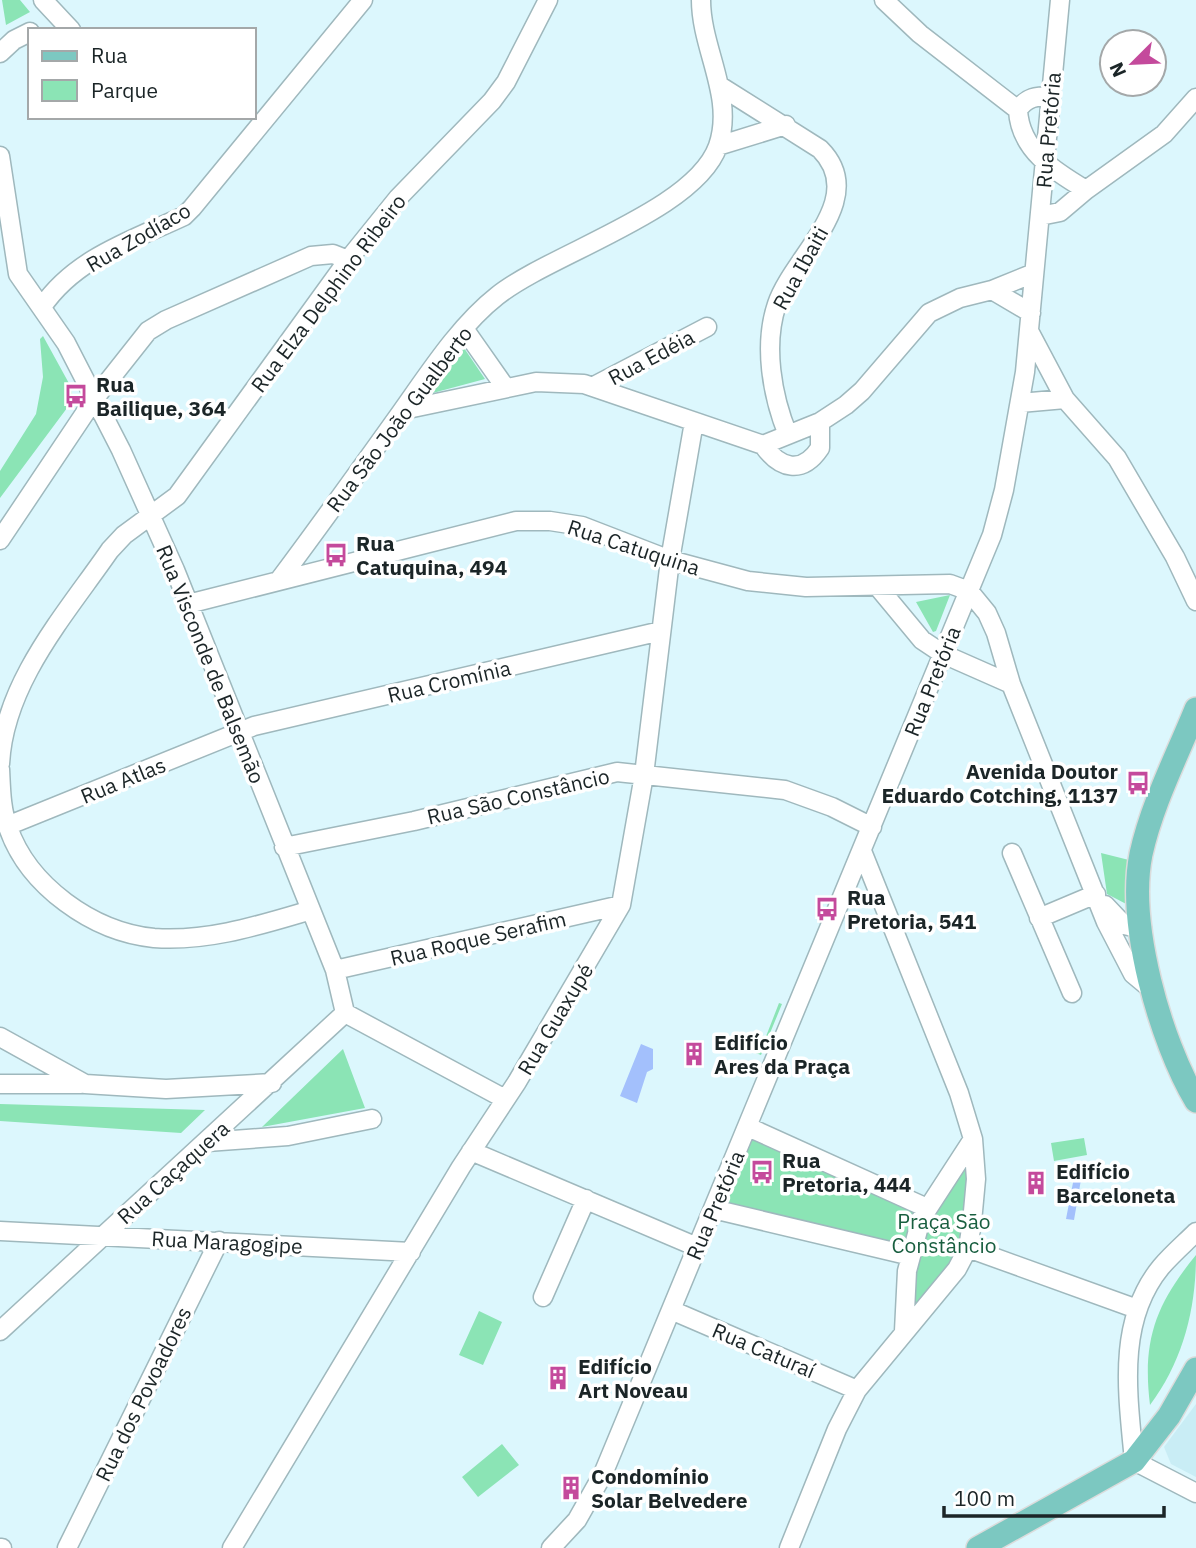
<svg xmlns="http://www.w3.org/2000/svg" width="1196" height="1548" font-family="'IBM Plex Sans',sans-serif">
<rect width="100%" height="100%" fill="#dcf7fd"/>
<path fill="#c9edf5" d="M1196,1404V1477L1171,1464L1164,1447Z"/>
<path fill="#8be4b5" d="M2,0H20L30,12L6,25Z
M43,336L71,387L73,400L0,498V471L36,414L43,377L40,339Z
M464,348L485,379L429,394Z
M950,595L936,631L933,632L916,602Z
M1101,853L1133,861L1132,907L1107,894Z
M779,1003L782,1004L761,1055L745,1049L748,1042L765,1039Z
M343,1049L365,1108L262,1127Z
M0,1104L205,1110L181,1133L0,1121Z
M751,1132L924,1206L908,1253L720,1205Z
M1084,1138L1087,1155L1054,1161L1051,1143Z
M971,1144L968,1240L906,1324L923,1220Z
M1196,1255C1196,1309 1183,1361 1150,1405C1142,1340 1156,1304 1196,1255Z
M479,1311L502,1322L483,1365L459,1355Z
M502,1444L519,1465L478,1497L462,1477Z"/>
<path fill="#a3c0fc" d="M641,1044L653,1049V1069L647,1072L637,1103L620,1096Z
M1076,1167L1083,1168L1074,1220L1066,1219Z"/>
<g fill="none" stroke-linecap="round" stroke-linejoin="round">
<g stroke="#9fb8bd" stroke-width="21">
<path id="minor" d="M43,0L71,30
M884,0L920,34L1018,110
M0,53L14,40L30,32
M720,86L820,149C870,199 793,256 777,304C763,345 772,396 788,435
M1051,96C1037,96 1026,97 1018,110C1020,150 1054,171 1086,190
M718,146L786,125
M0,156L18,274L66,343L121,450L175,570L335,970L345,1013L505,1099
M1040,216L1060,212L1086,190L1164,134L1196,98
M992,290L1031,313
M42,307C75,258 133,240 184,216L192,208L363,0
M465,330L505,387
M1029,331L1065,399L1117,458L1175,557L1196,601
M594,386L707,327
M1020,403L1065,399
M403,410L536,382L584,384L763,445L820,422L846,405L862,391L929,313L960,298L992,290L1034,273
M763,445C780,469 802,475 820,448V422
M0,540L95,398L148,331L166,320L311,256L333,254L348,260
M280,579C322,523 362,467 402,411C429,373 460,325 497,296C551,253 695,211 718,146C735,97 701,49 701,0
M878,587L922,640L943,654L1011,684
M188,604L516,521H550L582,526L670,560L748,581L806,587L950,584L969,591L987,613L996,633L1011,684L1106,922L1133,974L1151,989
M0,764C4,683 65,615 110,550L124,535L177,496L348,260L398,198L492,101L506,82L548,0
M0,769C1,788 1,809 8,827C28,886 93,932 154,938C208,942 260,925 311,910
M7,826L254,726L661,631
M284,847L414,821L617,772L785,790L832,807L872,827
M1012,853L1072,993
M1105,905L1124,925L1142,929
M1039,918L1096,894
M335,970L621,905
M0,1037L85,1084L166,1089L272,1083
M0,1084H81
M748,1127L927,1208
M207,1142L288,1136L372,1119
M471,1151L697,1247
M713,1209L911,1256
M0,1231L411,1252
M1196,1232C1185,1243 1172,1254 1161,1267C1116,1322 1128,1395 1134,1461L1196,1493
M968,1248L1137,1309
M543,1297L586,1199
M671,1310L857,1390
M0,1331L345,1013
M904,1331L907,1271L921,1219L973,1139
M0,1548H2
M67,1548L219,1241
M232,1548L461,1167L517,1082L621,905L644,775L670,560L694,422
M551,1548L577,1520L603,1474L992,535L1004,490L1025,372L1060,0
M789,1548L837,1429L857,1390L957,1269L968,1248L972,1222L976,1179L973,1139L959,1093L862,851"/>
</g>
<g stroke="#dbdcdc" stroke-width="26">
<path id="major" d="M1196,709C1177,756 1152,804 1141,854C1127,924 1160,1040 1196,1101
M978,1548L1134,1461L1169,1416L1196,1369"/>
</g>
<use href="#minor" stroke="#fff" stroke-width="18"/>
<use href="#major" stroke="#7cc8c1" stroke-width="23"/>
</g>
<defs>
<g id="bus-bare" transform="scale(1.89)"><path d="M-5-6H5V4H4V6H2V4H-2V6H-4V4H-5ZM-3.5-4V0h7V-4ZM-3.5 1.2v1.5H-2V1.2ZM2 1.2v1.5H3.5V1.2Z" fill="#c44a9c" stroke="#fff" stroke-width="2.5" paint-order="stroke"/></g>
<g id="building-bare" transform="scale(1.89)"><path d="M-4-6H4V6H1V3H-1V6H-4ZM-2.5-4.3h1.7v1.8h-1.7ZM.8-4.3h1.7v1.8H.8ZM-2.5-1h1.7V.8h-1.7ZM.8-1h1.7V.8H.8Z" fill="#c44a9c" stroke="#fff" stroke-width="2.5" paint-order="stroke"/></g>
</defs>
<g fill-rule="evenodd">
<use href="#bus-bare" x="76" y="396"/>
<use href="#bus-bare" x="336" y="555"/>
<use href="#bus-bare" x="1138" y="783"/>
<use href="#bus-bare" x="827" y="909"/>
<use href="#building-bare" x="694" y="1054"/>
<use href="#bus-bare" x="762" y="1172"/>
<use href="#building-bare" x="1036" y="1183"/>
<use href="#building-bare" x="558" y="1378"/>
<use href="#building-bare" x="571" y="1488"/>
</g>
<g text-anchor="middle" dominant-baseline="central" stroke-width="7" stroke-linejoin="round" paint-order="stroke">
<g font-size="21" fill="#1b2527" stroke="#fff">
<text transform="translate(1048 130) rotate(-85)">Rua Pretória</text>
<text transform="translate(138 237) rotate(-30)">Rua Zodíaco</text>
<text transform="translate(800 268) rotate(-61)">Rua Ibaiti</text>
<text transform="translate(328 293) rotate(-53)">Rua Elza Delphino Ribeiro</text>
<text transform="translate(651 357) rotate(-28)">Rua Edéia</text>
<text transform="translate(399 419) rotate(-53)">Rua São João Gualberto</text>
<text transform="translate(634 547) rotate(18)">Rua Catuquina</text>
<text transform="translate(211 664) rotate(68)">Rua Visconde de Balsemão</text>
<text transform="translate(449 681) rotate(-13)">Rua Cromínia</text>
<text transform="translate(932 681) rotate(-68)">Rua Pretória</text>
<text transform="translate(123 780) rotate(-22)">Rua Atlas</text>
<text transform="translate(518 796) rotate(-13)">Rua São Constâncio</text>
<text transform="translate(478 938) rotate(-13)">Rua Roque Serafim</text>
<text transform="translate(555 1019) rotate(-59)">Rua Guaxupé</text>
<text transform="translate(173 1172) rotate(-42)">Rua Caçaquera</text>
<text transform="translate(715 1205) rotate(-67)">Rua Pretória</text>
<text transform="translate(227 1242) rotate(3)">Rua Maragogipe</text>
<text transform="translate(764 1350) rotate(23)">Rua Caturaí</text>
<text transform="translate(143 1394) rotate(-64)">Rua dos Povoadores</text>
</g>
<g font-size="21" font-weight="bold" fill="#1b2527" stroke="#fff" text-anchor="start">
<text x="96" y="384">Rua<tspan x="96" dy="24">Bailique, 364</tspan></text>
<text x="356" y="543">Rua<tspan x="356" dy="24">Catuquina, 494</tspan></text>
<text x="1118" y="771" text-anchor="end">Avenida Doutor<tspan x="1118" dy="24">Eduardo Cotching, 1137</tspan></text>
<text x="847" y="897">Rua<tspan x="847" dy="24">Pretoria, 541</tspan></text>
<text x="714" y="1042">Edifício<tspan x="714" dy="24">Ares da Praça</tspan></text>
<text x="782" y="1160">Rua<tspan x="782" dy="24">Pretoria, 444</tspan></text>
<text x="1056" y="1171">Edifício<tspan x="1056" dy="24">Barceloneta</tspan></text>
<text x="578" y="1366">Edifício<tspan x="578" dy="24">Art Noveau</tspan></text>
<text x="591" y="1476">Condomínio<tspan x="591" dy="24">Solar Belvedere</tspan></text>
</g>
<g font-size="21" fill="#195f40" stroke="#fff">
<text x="944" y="1221">Praça São<tspan x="944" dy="24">Constâncio</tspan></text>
</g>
</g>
<rect x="28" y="28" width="228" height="91" fill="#ffffff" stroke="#a4a8a9" stroke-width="2"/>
<rect x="42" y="51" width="35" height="10" fill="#7cc8c1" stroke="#a4a8a9" stroke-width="2"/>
<text x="91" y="63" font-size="21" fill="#1b2527">Rua</text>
<rect x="42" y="80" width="35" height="21" fill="#8be4b5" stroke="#a4a8a9" stroke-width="2"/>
<text x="91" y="98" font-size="21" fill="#1b2527">Parque</text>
<g transform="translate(1133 63) rotate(246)"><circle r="33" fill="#ffffff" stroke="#a4a8a9" stroke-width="2"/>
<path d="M0-5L12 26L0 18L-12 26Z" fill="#c44a9c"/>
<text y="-10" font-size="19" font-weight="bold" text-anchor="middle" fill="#1b2527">N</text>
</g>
<path d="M944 1506v10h220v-10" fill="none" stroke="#1b2527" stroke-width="3.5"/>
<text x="954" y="1506" font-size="21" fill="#1b2527" stroke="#ffffff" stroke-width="5" paint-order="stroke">100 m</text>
</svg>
